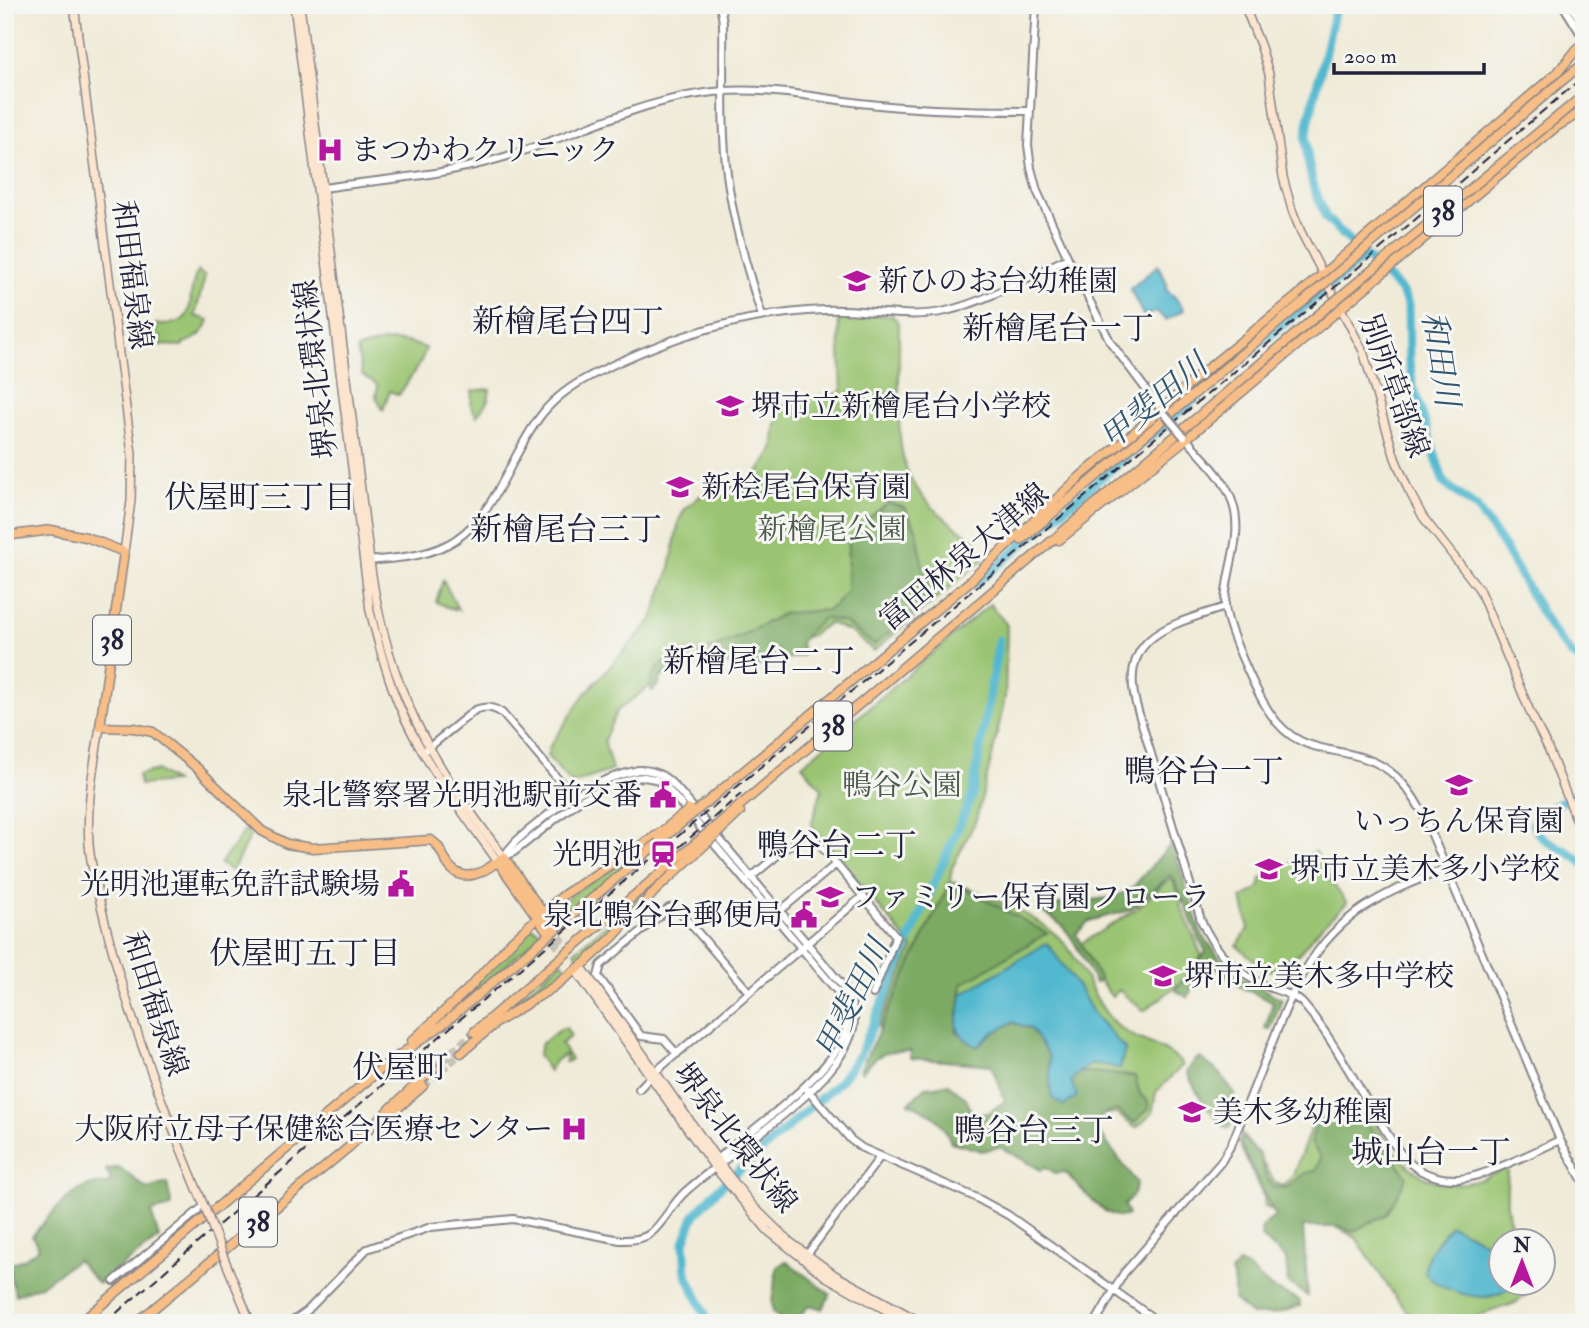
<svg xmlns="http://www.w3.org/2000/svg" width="1589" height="1328" font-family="'IM FELL Double Pica','Noto Serif JP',serif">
<rect width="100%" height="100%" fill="#f6f6f2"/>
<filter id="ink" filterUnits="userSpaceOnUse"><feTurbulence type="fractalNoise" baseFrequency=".0143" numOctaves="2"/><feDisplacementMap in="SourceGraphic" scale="14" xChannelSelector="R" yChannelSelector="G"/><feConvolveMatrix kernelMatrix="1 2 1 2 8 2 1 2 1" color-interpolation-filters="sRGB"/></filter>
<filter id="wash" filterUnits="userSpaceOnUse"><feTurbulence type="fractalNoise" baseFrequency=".00686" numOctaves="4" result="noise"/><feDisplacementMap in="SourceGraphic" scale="28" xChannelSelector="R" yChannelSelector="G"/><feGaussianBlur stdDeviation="1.57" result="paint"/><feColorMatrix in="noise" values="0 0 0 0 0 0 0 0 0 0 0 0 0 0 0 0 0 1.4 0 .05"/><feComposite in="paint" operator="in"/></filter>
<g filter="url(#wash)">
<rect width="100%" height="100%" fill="#f0ebd8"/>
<path fill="#9ac471" stroke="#5e7356" stroke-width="2" d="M198,271L205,276L195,316L209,320C205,333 196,340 183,343V346L160,345L161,337H155L156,324C205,327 182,297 198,271Z
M838,313L893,316L899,323C899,348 899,373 899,398C899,452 900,482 945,518C955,526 963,534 976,539L983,560L874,651L851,632L829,623L810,636L780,641L740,658L706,662L666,674L617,711L604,740L612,770L572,784L547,756L550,746L584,695L651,621L669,572L679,520L685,509L700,496L738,485L756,475L773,450L776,423L784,406L793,401L840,393L842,390Z
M386,341L408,342L426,348L421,361L399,395L390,391L383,410L376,397L378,385L362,375L357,349Z
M490,389L488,400L477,416L471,406L472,391Z
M443,580L458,609L455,607L454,610L436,602Z
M990,604L1007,625L1005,698L992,757L976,820L952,868L950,881C985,895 1043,916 1067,946C1083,967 1098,1011 1119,1027C1139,1043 1166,1045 1183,1065L1156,1092L1152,1114L1136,1128L1117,1114H1054L990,1062L889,1047L878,1026L913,948L811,825L822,789L802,765Z
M157,770L174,782L140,785L138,775Z
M245,830L251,834L232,871L220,864Z
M1315,851L1336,888L1347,903L1322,926L1289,965L1267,971L1237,946L1249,928L1242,899L1260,887L1261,879Z
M629,858L631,860L555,924L551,918V910L585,885Z
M1172,879L1183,901L1180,904L1202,956L1180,983L1144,1011L1119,990L1112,997L1102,984L1080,944L1135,910L1163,884Z
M651,886L653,888L587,957L578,956L575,951Z
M532,927L543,933L431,1030L427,1028L515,940Z
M562,961L566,966V975L503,1012Z
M562,1028H566L571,1036L561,1044L571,1060L565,1062V1054L555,1061L549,1071L538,1055L542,1043Z
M1362,1106C1392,1147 1415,1197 1476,1181C1486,1178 1496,1172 1506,1168L1508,1171C1506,1199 1504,1215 1519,1240H1502V1282L1542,1283L1515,1303L1458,1323H1416L1393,1294L1356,1238L1331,1224L1285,1214L1265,1207L1264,1198L1238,1142L1241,1133L1258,1155L1275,1183L1284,1186L1293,1175L1314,1120Z"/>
<path fill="#7baa63" stroke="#4e664f" stroke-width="2" d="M888,503L904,507L917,530L924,574L938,585L933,597L874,645L845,623L824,618L812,628L801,642L803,655L750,668L700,660L661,675L659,684L652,691C646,669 665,666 677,651L698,654L743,635L784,613L827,610L836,604L847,591L848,542L866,520Z
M1172,843L1201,933L1231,972L1282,999L1270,1030L1265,1029L1273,1002L1240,987L1209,962L1197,972L1188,998L1175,990L1206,952C1192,927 1185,900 1171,875L1130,910L1089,921L1076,934L1100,980L1095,983C1078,952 1073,925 1038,910V907L1115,897L1133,887Z
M949,884L974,893L1047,933L962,984L956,1031L977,1047L991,1034L1013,1022L1031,1029L1049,1056L1052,1097L1073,1089L1071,1081L1078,1073C1098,1070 1115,1076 1135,1076L1140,1094L1148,1101L1149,1109L1134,1123L1117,1110L1105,1113L1094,1126L1137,1183L1134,1194L1124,1205L1128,1215C1108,1224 1086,1192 1072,1180C1067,1172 1064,1171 1055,1173L1046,1167L1041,1170L1000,1147L982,1151L951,1142C941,1119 932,1113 909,1103L926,1087L948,1084L966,1098L973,1116L988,1113L1005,1101L991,1065L910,1058L911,1051C886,1050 878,1053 862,1072L860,1070Z
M1200,1058L1220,1073L1235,1095L1228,1102H1222V1109L1232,1123L1228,1129C1208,1113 1197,1094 1187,1072L1194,1061Z
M1358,1112L1407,1176L1387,1214L1352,1232L1342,1227H1303L1308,1296L1288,1283L1286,1259L1261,1237L1262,1227L1275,1216L1240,1143L1243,1138L1260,1155L1266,1177L1274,1187L1286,1188L1305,1173L1315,1171L1321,1158L1311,1143L1316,1124Z
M119,1167L147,1189L167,1183L172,1207L151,1212L159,1238L98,1284L77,1260L41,1285L16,1295L11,1280L10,1264L24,1259L39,1248L32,1236C50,1215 77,1179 107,1184L111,1180L106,1170Z
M786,1261L830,1294L823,1309L809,1305L800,1316L805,1323H784L773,1312L772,1302L777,1267Z
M1238,1264L1249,1268L1271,1288L1299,1300L1300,1306L1275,1314L1251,1315L1234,1300V1280L1231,1273Z"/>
<path fill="#51b8cf" stroke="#3a6d85" stroke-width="2" d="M1158,265L1167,283L1166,290L1174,296L1184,310L1166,320L1156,311L1144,317L1130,289Z
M1047,943L1081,991L1093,1013L1125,1049L1120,1069C1095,1062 1089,1060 1071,1081L1077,1096L1064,1106L1051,1097L1049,1056L1031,1029L1013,1022L991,1034L977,1047C947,1029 959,1025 962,994Z
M1451,1225L1500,1250C1491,1269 1498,1265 1502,1282L1514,1287C1504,1291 1493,1298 1482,1297C1464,1296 1435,1287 1425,1273C1425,1252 1438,1241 1451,1225Z"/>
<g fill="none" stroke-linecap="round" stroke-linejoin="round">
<path stroke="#51b8cf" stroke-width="9" d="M1336,5L1309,120L1306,138L1308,160L1313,185L1326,218L1402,292L1408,305L1409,362L1413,386L1444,483L1477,508L1504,547L1549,626L1570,653L1584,663
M974,585L1365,256
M1584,789L1540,814L1533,823C1539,845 1570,848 1584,864
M709,1323L686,1273L684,1242L694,1216L718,1189L840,1081L860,1054L972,796L999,640"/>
</g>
</g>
<g filter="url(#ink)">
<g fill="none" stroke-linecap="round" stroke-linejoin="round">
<path stroke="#c7c3b9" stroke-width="8" stroke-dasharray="8 4" stroke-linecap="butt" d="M552,926L571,953
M547,931L566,958
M434,1068L474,1032
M423,1086L461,1053"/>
<g stroke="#89868a" stroke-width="10">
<path id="tertiary" d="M720,5L723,22C724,72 721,124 727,174C733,222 747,269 762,316
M1036,5L1028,145L1031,168L1037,191L1068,258L1111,343L1163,412
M1563,5L1584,39
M1571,5L1584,27
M5,60V96
M323,188C382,179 443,176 501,158C576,136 643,97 723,91C770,88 815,97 860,103C917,110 973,111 1030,111
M1185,437C1201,457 1224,476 1232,501C1245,536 1225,570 1225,605C1226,627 1257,694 1270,713C1298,756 1334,745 1372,761C1398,772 1413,794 1425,818L1560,1140L1584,1183
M368,561C398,558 429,557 455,540C499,511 510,454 542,414C556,396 576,383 596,373C667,337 745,313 825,310C865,308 907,320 946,311C988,301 1029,276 1068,258
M1225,607C1174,624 1118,634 1136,704L1201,920C1215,953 1237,975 1271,988C1282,992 1297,996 1304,1005C1332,1037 1354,1081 1377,1117C1387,1133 1397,1152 1411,1164C1423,1174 1440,1179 1456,1179C1481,1179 1535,1151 1560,1140
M427,749L475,710C486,706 493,707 502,713L574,798
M504,857L514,852L577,802L604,788L634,778L644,777L655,779L664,785L680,803L842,997C847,1010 849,1021 845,1034C830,1075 753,1129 718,1158L717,1163
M750,878L802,835L811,834L896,936L873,994
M780,911L836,864
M677,1054L664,1039L641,1036L598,976L601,965L669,908L676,907L749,992
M639,1089L655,1072L863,896
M807,1089L851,1140L862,1148L975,1197L1008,1215L1160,1323
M806,1256L880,1157
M114,1281L204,1206
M290,1323L307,1311L367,1249L431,1227L513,1219L620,1240C630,1240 642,1240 651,1233C664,1222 672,1204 685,1192C730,1151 832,1092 851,1035C858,1017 852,1001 842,985L680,792C668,778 657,769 638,770C591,781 569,797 534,826C522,836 511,844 504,857
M1095,1323L1124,1273L1221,1162L1232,1143C1245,1111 1257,1079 1270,1048C1292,992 1311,943 1363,908C1389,891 1417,880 1446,869"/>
</g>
<g stroke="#89868a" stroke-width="10">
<path id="secondary" d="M74,5L132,454L131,501L124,552
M294,5L370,611C378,643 386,674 398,703C422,761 462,811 498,862
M300,5L371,569C389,692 430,760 504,857
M1244,5L1261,47L1269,74L1283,177L1292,210L1301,232L1363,351L1395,458L1408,489L1423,517L1479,589L1531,714L1548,748L1584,839
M100,727C94,765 86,805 89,844C91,870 99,896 105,922C129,1020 166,1115 205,1208
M581,966L726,1172L753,1206L789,1241L835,1275L923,1323
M576,971L715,1168L768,1231L826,1277L909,1323
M224,1258L251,1323"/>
</g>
<g stroke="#89868a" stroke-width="11">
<path id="primary" d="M1557,85L1584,63
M1574,103L1584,95
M5,536L51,530L86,537L124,552L100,727L134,728L153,732L197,768L262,831L287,844L313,848L431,840C440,846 442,854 447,863C463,888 487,870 504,857L552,926
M1021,540L1303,302
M1059,540L1186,439L1556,127L1584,110
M973,578L1082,475L1161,410L1197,377L1296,297L1558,72L1584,41
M701,807L975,577
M717,825L1313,319
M721,830L740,812
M498,862L547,931
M474,1032L650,882
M412,1041L467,990L512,941L548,908L565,894L657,835
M461,1053L497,1022L552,988L585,963L612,938L656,890
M391,1114L423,1086
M80,1323L387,1064L442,1025L634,863
M136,1323L349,1147L434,1068"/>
</g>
<use href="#tertiary" stroke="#fff" stroke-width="6"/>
<use href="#secondary" stroke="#fce5cf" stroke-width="7"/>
<use href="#primary" stroke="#f7be87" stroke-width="8"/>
<path stroke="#22223b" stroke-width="2" stroke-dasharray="10 5" stroke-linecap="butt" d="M656,867L741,794
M105,1323C592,900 1094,495 1584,76"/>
<g stroke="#89868a" stroke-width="10" stroke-linecap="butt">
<path id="tertiary-bridge" d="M1164,413L1184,437"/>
</g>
<g stroke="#89868a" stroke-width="10" stroke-linecap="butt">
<path id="secondary-bridge" d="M205,1208L224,1258"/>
</g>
<g stroke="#89868a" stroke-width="11" stroke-linecap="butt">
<path id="primary-bridge" d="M1303,302L1557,85
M1313,319L1574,103
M657,835L690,809
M634,863L701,807
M650,882L717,825
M656,890L721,830"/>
</g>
<use href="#tertiary-bridge" stroke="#fff" stroke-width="6"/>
<use href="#secondary-bridge" stroke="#fce5cf" stroke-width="7"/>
<use href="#primary-bridge" stroke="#f7be87" stroke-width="8"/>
</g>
</g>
<defs>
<g id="hospital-bare" transform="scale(2.1)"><path d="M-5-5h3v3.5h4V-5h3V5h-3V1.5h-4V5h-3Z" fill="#b5179e" stroke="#f6f6f2" stroke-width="2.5" paint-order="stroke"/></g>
<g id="school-bare" transform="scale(2.1)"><path d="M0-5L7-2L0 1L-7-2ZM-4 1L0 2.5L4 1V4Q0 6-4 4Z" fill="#b5179e" stroke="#f6f6f2" stroke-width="2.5" paint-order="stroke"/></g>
<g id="civic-bare" transform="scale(2.1)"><path d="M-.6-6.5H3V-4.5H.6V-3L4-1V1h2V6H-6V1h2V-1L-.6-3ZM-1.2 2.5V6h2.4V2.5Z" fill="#b5179e" stroke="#f6f6f2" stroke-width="2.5" paint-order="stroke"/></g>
<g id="station-bare" transform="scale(2.1)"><path d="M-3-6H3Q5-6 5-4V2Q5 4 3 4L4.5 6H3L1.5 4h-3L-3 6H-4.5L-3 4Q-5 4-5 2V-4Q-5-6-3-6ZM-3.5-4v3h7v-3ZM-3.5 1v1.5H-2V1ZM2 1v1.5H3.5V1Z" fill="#b5179e" stroke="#f6f6f2" stroke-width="2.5" paint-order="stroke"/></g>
</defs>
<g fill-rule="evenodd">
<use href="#hospital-bare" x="330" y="150"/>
<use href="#school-bare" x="857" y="281"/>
<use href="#school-bare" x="730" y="406"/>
<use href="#school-bare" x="680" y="487"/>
<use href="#school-bare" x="1459" y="785"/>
<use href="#civic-bare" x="663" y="795"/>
<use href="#station-bare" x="663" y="854"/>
<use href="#school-bare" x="1269" y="869"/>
<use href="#civic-bare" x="401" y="884"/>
<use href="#school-bare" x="830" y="897"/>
<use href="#civic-bare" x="804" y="915"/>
<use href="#school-bare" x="1163" y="976"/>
<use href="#school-bare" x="1192" y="1112"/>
<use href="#hospital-bare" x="574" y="1129"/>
</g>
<g text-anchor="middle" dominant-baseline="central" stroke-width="6" stroke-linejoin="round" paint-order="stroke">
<g fill="#f6f6f2" stroke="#626272" stroke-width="2">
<rect x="1424" y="186.5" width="38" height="49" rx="5"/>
<rect x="93" y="615.5" width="38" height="49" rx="5"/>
<rect x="814" y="701.5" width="38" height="49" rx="5"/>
<rect x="239" y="1197.5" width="38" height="49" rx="5"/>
</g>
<g font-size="28" font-weight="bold" fill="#22223b">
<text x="1443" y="211">38</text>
<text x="112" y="640">38</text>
<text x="833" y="726">38</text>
<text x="258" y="1222">38</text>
</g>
<g font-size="30" fill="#22223b" stroke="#f6f6f2" text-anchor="start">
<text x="351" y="150">まつかわクリニック</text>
<text x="878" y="281">新ひのお台幼稚園</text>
<text x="751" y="406">堺市立新檜尾台小学校</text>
<text x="701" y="487">新桧尾台保育園</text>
<text x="642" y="795" text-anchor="end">泉北警察署光明池駅前交番</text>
<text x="1459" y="821" text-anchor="middle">いっちん保育園</text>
<text x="642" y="854" text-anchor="end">光明池</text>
<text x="1290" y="869">堺市立美木多小学校</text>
<text x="380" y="884" text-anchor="end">光明池運転免許試験場</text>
<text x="851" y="897">ファミリー保育園フローラ</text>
<text x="783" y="915" text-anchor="end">泉北鴨谷台郵便局</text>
<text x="1184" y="976">堺市立美木多中学校</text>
<text x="1213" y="1112">美木多幼稚園</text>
<text x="553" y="1129" text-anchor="end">大阪府立母子保健総合医療センター</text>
</g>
<g font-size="30" fill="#22223b" stroke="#f6f6f2">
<text transform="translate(132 275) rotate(83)">和田福泉線</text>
<text transform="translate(316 369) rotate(-97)">堺泉北環状線</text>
<text transform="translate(1394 386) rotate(70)">別所草部線</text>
<text transform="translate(964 557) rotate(-40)">富田林泉大津線</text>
<text transform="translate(155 1004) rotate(72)">和田福泉線</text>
<text transform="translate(735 1138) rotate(52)">堺泉北環状線</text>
</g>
<g font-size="30" fill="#4c5b4e" stroke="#f6f6f2">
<text x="832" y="529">新檜尾公園</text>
<text x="902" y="785">鴨谷公園</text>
</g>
<g font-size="32" fill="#22223b" stroke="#f6f6f2">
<text x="568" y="322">新檜尾台四丁</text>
<text x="1058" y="329">新檜尾台一丁</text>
<text x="260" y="498">伏屋町三丁目</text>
<text x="566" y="530">新檜尾台三丁</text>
<text x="759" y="662">新檜尾台二丁</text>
<text x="1204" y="772">鴨谷台一丁</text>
<text x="837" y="846">鴨谷台二丁</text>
<text x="305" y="954">伏屋町五丁目</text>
<text x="400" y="1068">伏屋町</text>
<text x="1034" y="1131">鴨谷台三丁</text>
<text x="1431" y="1153">城山台一丁</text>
</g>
<g font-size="32" font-style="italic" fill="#32566f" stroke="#f6f6f2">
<text transform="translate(1440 359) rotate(81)">和田川</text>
<text transform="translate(1154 402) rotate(-40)">甲斐田川</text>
<text transform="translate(853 999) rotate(-64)">甲斐田川</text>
</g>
</g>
<rect width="1589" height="1328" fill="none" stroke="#f6f6f2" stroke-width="28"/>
<g transform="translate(1522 1262)"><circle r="33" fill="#f6f6f2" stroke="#a1a1a9" stroke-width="2"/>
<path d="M0-5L12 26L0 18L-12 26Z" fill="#b5179e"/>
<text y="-10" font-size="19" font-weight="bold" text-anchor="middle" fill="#22223b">N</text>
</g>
<path d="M1334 63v10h150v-10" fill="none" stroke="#22223b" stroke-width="3.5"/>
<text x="1344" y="63" font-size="21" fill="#22223b" stroke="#f6f6f2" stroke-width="5" paint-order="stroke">200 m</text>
</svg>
